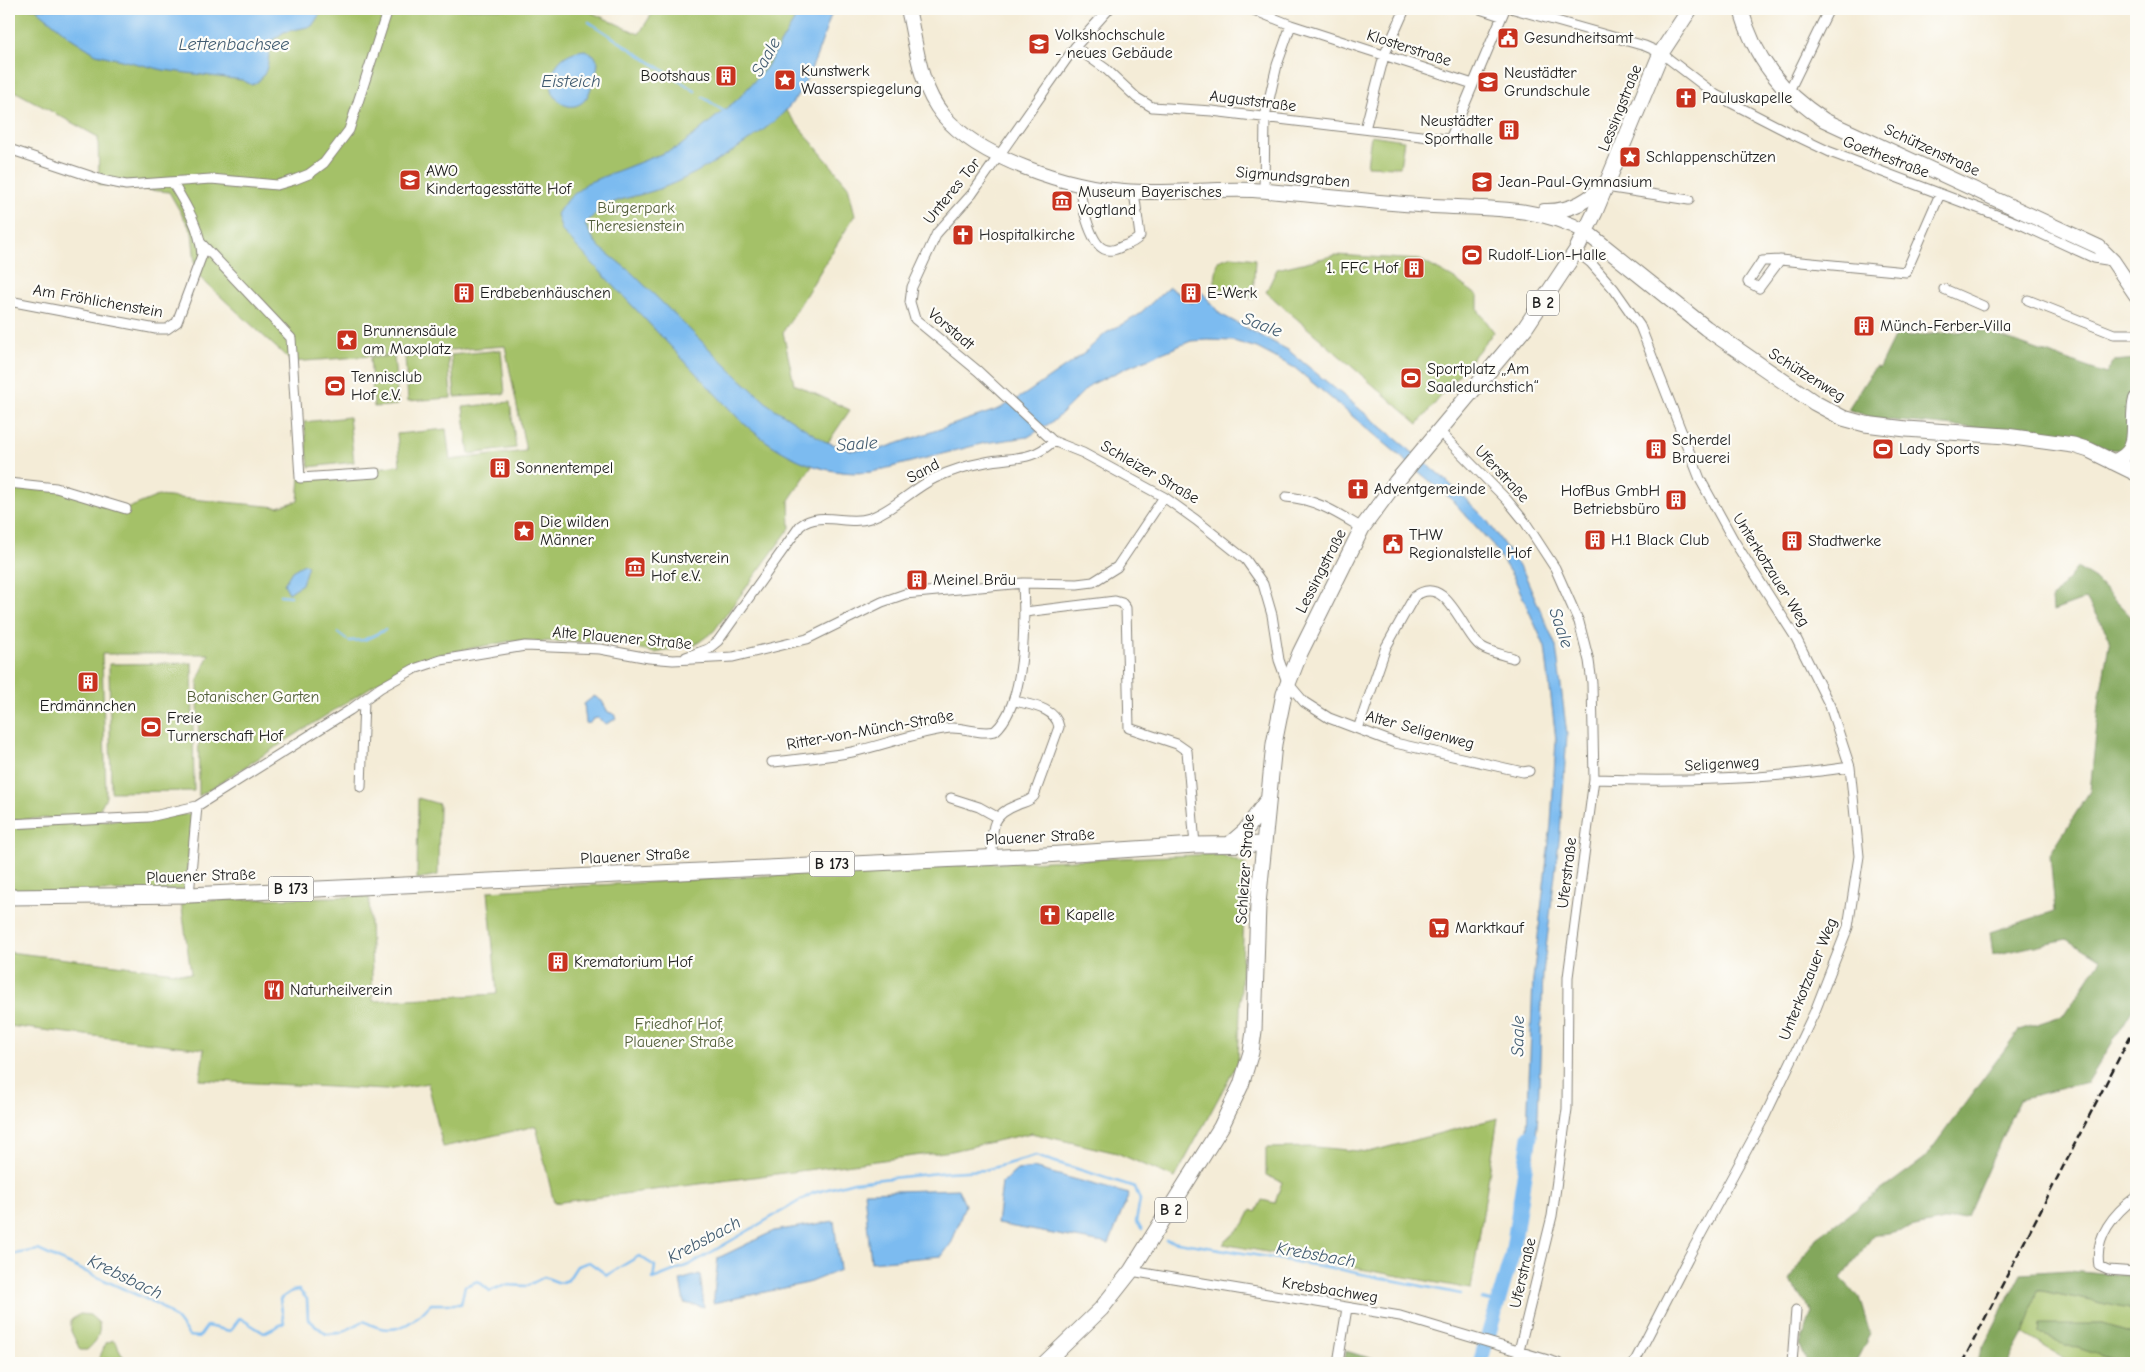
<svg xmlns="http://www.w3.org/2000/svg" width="2145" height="1372" font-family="'Comic Neue',sans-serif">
<rect width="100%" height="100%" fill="#fdfcf7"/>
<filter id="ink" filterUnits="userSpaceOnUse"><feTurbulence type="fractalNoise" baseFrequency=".02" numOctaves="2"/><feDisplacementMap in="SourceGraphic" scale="10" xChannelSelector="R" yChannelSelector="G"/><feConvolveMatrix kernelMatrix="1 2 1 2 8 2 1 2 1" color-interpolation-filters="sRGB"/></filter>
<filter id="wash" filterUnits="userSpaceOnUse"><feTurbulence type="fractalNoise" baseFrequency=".0096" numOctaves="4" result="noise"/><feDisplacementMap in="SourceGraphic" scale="20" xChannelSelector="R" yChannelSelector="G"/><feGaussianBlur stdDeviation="1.12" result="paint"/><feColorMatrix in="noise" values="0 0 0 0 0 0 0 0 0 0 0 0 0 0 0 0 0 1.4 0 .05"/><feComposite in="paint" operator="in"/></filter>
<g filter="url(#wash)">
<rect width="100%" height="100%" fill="#f4ecd7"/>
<path fill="#a4c168" stroke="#606e42" d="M9,9H584L639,34L655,9H795L796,17L786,111L848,186L855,215L783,332L794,384L850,410L789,500L790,528L714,631L695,645L655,653L613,642L511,641L430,656L377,683L199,796L198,680L209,654H102L106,797L96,816L9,820V483L56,488L126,509L158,496L278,507L298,501L300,478L400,465L397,434L446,429L450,460L526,451L505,346L292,362L196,274L192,232L169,192L99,185L98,137L9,88Z
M1371,135L1404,140L1400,167L1367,166Z
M1336,255L1420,260L1453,278L1478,296V310L1494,332L1418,424L1266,292L1277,269Z
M1232,256L1255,259L1253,299L1214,286L1218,261Z
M501,350L505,394L455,397L451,355Z
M448,354L451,398L408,401L405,357Z
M394,356L398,405L374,407L370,358Z
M510,402L516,448L469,454L463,407Z
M349,417L354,462L309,467L304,422Z
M192,663L194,791L111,792L109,664Z
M418,798L439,804L438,875L417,879Z
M192,814L186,890L9,892V828Z
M1220,854L1246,865L1238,1062L1175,1178L1117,1153L1031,1133L952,1151L554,1203L536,1126L443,1147L428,1083L386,1090L200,1080L204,1049L9,1026V952L191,974L181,901L369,896L373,1001L497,994L488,891L998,863Z
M1498,1118L1471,1289L1223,1244L1244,1224L1251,1210L1256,1212L1262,1200L1275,1203L1282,1182L1266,1175V1148L1315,1147L1369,1152Z
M2037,1290L2130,1309L2133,1333L2103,1324L2040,1325L2039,1335L2123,1363H2072L2024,1334Z
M80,1314L90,1315L99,1323C101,1335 95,1343 87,1350H80L71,1331V1320Z
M113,1340C118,1343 117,1345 119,1350C124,1362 136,1362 148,1363H99L98,1361L106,1343Z"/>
<path fill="#83a75c" stroke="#50623c" d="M1981,330L2106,374L2114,361L2136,359V390L2131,397L2129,440L2123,450L2105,449L2068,436L1875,419L1848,409L1875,367L1879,368L1897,331L1907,336Z
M2077,568L2095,579L2136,622V1004L2088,1082L2019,1099L1967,1216L1873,1236L1841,1278L1859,1297L1870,1334L1855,1363H1807L1800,1345L1812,1312L1789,1280L1816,1238L1925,1158L2019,1030L2064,1015L2101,960L2067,939L1993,955L1990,932L2055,911L2050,854L2090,791L2100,696L2110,638L2086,599L2053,611L2052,599Z
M2069,1270L2136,1276V1363H2123L2039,1335L2040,1324H2103L2133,1333L2130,1309L2038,1290L2024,1334L2008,1363H1975L2021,1273Z
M1346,1351L1386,1363H1344Z"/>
<path fill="#7cbbf0" stroke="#4c6c86" d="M36,9H319L320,14L312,26L284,32L270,42C268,59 270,77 252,85L242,80L163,70L96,54L71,38Z
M801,9H833C822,40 812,77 792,103C772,131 694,177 662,188C631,200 607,196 585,225L597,245L632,273L739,378L769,405L824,441L851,450L881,449L999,409L1024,395L1082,355L1106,333L1137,316L1169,287L1192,303L1201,291L1220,314L1288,350L1446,480L1486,519L1525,575L1556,646L1567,735L1560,833L1543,973L1538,1116L1534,1157L1526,1156L1533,979L1551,824L1556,740L1545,647L1515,580L1491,543L1450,498L1295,368L1257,348L1233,341L1208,340L1191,341L1128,367L1090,385L1055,420L1028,437L985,443L872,472C820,478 776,453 739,419L562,231L557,214L566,201L587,183L679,147L738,99L766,68Z
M585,50L594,55L598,62C598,70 593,80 591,88C580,125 537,100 556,66C563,55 573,51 585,50Z
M304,564L308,565L302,584L289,593L284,584L292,571Z
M594,696L602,701L608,712L614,714L616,719L606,724L598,718L593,719L589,724L586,723L584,704Z
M1033,1168L1129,1194L1109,1244L997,1224L1002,1183L1017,1170Z
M958,1189L965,1205L952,1242L942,1256L871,1262L864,1192Z
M834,1221L840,1270L808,1283L713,1303L718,1258L774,1231Z
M700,1274L704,1307L684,1303L680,1280Z"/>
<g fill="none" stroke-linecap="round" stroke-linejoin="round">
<path stroke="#7cbbf0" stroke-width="2.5" d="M589,22L695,91
M703,97L725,112
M280,595L291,596
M338,633L346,639
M349,641L364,640L385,630
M1166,1240L1337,1269L1461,1294
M9,1255L38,1250L159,1305L177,1320L189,1336L199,1337L207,1326L230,1331L240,1318L264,1333L284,1323L280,1299L292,1291L299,1290L307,1299L308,1319L326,1334L340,1333L364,1321C392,1338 411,1326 431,1304H461L465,1286L478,1281L490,1291L504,1285L527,1286L544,1277L560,1283L568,1280L577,1266L589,1262L607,1275L639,1256L655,1266L653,1279L691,1264L813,1193L854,1182L947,1172L985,1170L1036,1156L1135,1187L1140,1200L1136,1222L1142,1229
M1482,1299L1498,1303"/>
<path stroke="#7cbbf0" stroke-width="15" d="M1480,1363L1512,1255L1530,1136"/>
</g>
</g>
<g filter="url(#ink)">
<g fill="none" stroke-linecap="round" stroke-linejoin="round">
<g stroke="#88847a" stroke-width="11">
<path id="street" d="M1109,9L1075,47L972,194L937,233L912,287L910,302L915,319L978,371L1053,441L1083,453L1164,497L1196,520L1246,560L1263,584L1272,615L1279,660L1287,682L1304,702L1329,718L1395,743L1523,772L1529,771
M1251,9L1291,25L1473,84
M1480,9L1501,16
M1514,9L1645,46L1661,53L1716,95L1790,133L1830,152L2020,224L2094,258L2113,261
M1075,47L1106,69L1137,98L1152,107L1212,111L1446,139L1451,137L1505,9
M1788,93L1829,9
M1365,129L1384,56L1405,9
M9,149L102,180L126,185L211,179L277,185L294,180L309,174L324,163L349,130L388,9
M1081,184C1079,198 1090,243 1104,249C1111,252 1117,249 1123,246C1130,244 1135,242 1140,236L1134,192
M1606,187L1689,200
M1264,191L1265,117L1277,65L1291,25
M201,243L291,338L300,478L376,473
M1576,251L1591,263L1614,289L1640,326L1700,479L1734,541L1796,638L1830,706L1850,767L1859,856L1848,927L1815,1011L1764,1118L1688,1258L1634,1363
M1780,260L1759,288L1748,282L1762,261L1780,260L1906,272L1940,194
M1944,289L1983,306
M2028,300L2114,334H2136
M9,301L156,329H167L177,322L202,255C200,227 186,205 172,182
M1439,431L1507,500L1525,522L1555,568L1579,622L1589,661L1592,683L1594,779L1568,977L1567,1109L1552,1216L1516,1363
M9,483L56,488L126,509
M1286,497C1316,499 1337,513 1362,528
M1025,612L1115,601L1122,603L1126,608L1129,728L1177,744L1187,751L1195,845
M686,657L708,649L718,641L800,526C820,510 848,526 870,518C895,509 912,489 935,478C950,471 970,465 986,462C1012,457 1034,461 1053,441
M1358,729L1386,647L1414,597C1444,573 1460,625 1477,643C1485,652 1502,654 1513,658
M772,762C799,759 826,757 852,752C885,745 916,732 950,728C966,727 979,735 995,731C1026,704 1025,622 1023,583
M1594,779C1680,782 1764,780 1850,767
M361,787L364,700
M951,798L979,807L997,817
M9,824L149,817L197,806L350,710L380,688L414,669L441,660L525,646L600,649L649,658L673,660L733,657L807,639L882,602L905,594L1023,583L1077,584L1093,582L1117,567L1164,497
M992,857C993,831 988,816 1017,805C1023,802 1029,802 1034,796L1059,727C1056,708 1031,705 1015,701
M189,895L197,806
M2136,1197C2114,1213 2094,1237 2099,1266L2108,1270L2136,1272
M1131,1271L1400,1316L1558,1363
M1338,1363L1347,1308
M1792,1363L1796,1310"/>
</g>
<g stroke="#88847a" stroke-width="16">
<path id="secondary" d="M908,9C917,46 918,84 943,115C978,158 1070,188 1124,191C1167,195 1210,188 1253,190C1313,194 1373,203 1433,206C1485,209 1538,205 1586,232
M1741,9C1754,59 1782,92 1824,120L2099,247L2113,261L2136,295
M1544,211C1570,212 1591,200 1607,181
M2112,462C2145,451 2129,425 2136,399"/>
</g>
<g stroke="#88847a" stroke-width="17">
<path id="primary" d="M1586,232L1706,328L1815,403L1843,418L1865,424L1906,429L2006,436L2073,445L2089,450L2136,473
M1230,844L1245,831L1266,802
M9,897L189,895L1045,855L1195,845L1263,844
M1045,1363L1101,1309L1131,1271L1221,1127L1241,1085L1251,1052L1254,1031L1258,904L1274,744L1284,694L1300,653L1362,528L1396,482L1525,328L1576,251L1595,212L1661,53L1690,9"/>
</g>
<use href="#street" stroke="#fff" stroke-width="9"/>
<use href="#secondary" stroke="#fff" stroke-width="14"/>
<use href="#primary" stroke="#fff" stroke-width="15"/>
<path stroke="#1c1c1c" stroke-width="2.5" stroke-dasharray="8 4" stroke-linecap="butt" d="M1962,1363L2136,1025"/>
</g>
</g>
<defs>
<g id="civic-square" transform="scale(1.125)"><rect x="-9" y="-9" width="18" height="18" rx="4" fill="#c8321e" stroke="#fdfcf7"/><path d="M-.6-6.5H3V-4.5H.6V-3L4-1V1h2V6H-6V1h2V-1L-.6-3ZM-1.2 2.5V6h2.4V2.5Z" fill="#fff"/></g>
<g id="university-square" transform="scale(1.125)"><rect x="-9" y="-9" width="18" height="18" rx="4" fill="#c8321e" stroke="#fdfcf7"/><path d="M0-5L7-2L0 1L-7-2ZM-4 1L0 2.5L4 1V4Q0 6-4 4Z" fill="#fff"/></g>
<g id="building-square" transform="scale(1.125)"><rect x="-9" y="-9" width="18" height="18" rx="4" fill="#c8321e" stroke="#fdfcf7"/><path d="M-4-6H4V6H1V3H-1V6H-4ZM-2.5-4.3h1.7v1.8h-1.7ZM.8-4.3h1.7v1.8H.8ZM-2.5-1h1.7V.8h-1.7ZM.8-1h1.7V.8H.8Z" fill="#fff"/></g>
<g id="sight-square" transform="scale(1.125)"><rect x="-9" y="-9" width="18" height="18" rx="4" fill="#c8321e" stroke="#fdfcf7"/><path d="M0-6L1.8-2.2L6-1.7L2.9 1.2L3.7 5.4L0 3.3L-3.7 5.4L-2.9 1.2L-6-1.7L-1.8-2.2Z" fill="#fff"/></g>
<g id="school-square" transform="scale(1.125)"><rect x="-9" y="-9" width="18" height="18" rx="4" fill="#c8321e" stroke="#fdfcf7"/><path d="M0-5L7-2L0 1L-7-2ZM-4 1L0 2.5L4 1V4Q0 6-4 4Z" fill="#fff"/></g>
<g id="church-square" transform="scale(1.125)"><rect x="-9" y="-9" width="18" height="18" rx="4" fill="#c8321e" stroke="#fdfcf7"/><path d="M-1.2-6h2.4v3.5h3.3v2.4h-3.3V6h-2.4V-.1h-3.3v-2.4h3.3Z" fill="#fff"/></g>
<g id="museum-square" transform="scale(1.125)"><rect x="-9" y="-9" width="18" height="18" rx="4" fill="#c8321e" stroke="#fdfcf7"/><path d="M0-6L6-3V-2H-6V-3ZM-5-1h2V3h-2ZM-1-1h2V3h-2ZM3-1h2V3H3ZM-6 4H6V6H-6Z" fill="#fff"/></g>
<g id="stadium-square" transform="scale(1.125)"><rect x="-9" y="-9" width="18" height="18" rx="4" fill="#c8321e" stroke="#fdfcf7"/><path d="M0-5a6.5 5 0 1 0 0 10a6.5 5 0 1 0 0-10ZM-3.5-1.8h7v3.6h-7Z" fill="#fff"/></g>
<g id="supermarket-square" transform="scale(1.125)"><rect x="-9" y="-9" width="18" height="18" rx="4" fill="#c8321e" stroke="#fdfcf7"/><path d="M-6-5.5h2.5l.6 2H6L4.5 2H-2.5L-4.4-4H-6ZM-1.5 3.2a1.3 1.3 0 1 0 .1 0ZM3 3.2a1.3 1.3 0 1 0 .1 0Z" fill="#fff"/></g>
<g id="restaurant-square" transform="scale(1.125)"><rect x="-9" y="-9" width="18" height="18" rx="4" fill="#c8321e" stroke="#fdfcf7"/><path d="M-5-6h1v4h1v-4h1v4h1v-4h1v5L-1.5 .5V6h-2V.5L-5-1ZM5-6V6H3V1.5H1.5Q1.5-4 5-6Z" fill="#fff"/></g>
</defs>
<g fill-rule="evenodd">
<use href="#civic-square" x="1508" y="38"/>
<use href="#university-square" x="1039" y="44"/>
<use href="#building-square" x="726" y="76"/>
<use href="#sight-square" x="785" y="80"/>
<use href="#school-square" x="1488" y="82"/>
<use href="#church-square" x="1686" y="98"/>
<use href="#building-square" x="1509" y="130"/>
<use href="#sight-square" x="1630" y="157"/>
<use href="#school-square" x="410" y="180"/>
<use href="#school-square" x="1482" y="182"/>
<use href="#museum-square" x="1062" y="201"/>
<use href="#church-square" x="963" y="235"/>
<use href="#stadium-square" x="1472" y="255"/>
<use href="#building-square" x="1414" y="268"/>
<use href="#building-square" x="464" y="293"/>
<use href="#building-square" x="1191" y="293"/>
<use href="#building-square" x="1864" y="326"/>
<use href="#sight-square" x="347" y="340"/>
<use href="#stadium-square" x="1411" y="378"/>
<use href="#stadium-square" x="335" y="386"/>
<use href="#building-square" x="1656" y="449"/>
<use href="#stadium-square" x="1883" y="449"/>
<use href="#building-square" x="500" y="468"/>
<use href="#church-square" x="1358" y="489"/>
<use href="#building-square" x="1676" y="500"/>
<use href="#sight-square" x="524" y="531"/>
<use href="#building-square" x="1595" y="540"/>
<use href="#building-square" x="1792" y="541"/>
<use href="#civic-square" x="1393" y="544"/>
<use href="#museum-square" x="635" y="567"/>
<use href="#building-square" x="917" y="580"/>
<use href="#building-square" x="88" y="682"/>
<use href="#stadium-square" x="151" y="727"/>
<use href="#church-square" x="1050" y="915"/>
<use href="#supermarket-square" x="1439" y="928"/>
<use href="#building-square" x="558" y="962"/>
<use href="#restaurant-square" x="274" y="990"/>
</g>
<g text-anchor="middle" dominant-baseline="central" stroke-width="4.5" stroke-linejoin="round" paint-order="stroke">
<g fill="#fdfcf7" stroke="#605f5e" stroke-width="1">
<rect x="1527" y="290.5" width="32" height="25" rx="4"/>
<rect x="809.5" y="851.5" width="45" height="25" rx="4"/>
<rect x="268.5" y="876.5" width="45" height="25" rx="4"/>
<rect x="1155" y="1197.5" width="32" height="25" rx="4"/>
</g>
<g font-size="15" font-weight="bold" fill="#1c1c1c">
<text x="1543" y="303">B 2</text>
<text x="832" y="864">B 173</text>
<text x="291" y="889">B 173</text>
<text x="1171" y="1210">B 2</text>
</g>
<g font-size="16" fill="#1c1c1c" stroke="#fdfcf7" text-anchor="start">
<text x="1055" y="35">Volkshochschule<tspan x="1055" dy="18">- neues Gebäude</tspan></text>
<text x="1524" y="38">Gesundheitsamt</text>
<text x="801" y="71">Kunstwerk<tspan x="801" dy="18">Wasserspiegelung</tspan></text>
<text x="1504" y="73">Neustädter<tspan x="1504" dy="18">Grundschule</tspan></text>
<text x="710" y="76" text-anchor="end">Bootshaus</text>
<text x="1702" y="98">Pauluskapelle</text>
<text x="1493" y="121" text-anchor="end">Neustädter<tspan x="1493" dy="18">Sporthalle</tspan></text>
<text x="1646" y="157">Schlappenschützen</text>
<text x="426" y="171">AWO<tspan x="426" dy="18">Kindertagesstätte Hof</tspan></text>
<text x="1498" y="182">Jean-Paul-Gymnasium</text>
<text x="1078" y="192">Museum Bayerisches<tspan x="1078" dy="18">Vogtland</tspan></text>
<text x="979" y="235">Hospitalkirche</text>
<text x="1488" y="255">Rudolf-Lion-Halle</text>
<text x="1398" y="268" text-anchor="end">1. FFC Hof</text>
<text x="480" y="293">Erdbebenhäuschen</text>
<text x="1207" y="293">E-Werk</text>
<text x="1880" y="326">Münch-Ferber-Villa</text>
<text x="363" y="331">Brunnensäule<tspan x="363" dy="18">am Maxplatz</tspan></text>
<text x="1427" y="369">Sportplatz „Am<tspan x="1427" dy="18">Saaledurchstich“</tspan></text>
<text x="351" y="377">Tennisclub<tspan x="351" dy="18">Hof e.V.</tspan></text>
<text x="1672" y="440">Scherdel<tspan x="1672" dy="18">Brauerei</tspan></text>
<text x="1899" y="449">Lady Sports</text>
<text x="516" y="468">Sonnentempel</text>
<text x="1374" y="489">Adventgemeinde</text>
<text x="1660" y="491" text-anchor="end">HofBus GmbH<tspan x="1660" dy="18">Betriebsbüro</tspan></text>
<text x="540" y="522">Die wilden<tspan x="540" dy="18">Männer</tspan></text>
<text x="1409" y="535">THW<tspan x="1409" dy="18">Regionalstelle Hof</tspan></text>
<text x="1611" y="540">H.1 Black Club</text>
<text x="1808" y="541">Stadtwerke</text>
<text x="651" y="558">Kunstverein<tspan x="651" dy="18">Hof e.V.</tspan></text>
<text x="933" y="580">Meinel Bräu</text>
<text x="88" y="706" text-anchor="middle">Erdmännchen</text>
<text x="167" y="718">Freie<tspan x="167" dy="18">Turnerschaft Hof</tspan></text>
<text x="1066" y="915">Kapelle</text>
<text x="1455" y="928">Marktkauf</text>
<text x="574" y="962">Krematorium Hof</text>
<text x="290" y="990">Naturheilverein</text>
</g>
<g font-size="16" fill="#1c1c1c" stroke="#fdfcf7">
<text transform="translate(1409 48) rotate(18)">Klosterstraße</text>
<text transform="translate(1253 101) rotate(7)">Auguststraße</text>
<text transform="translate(1620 108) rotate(-68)">Lessingstraße</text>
<text transform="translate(1932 150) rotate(25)">Schützenstraße</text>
<text transform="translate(1886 157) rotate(21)">Goethestraße</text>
<text transform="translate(1293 177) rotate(5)">Sigmundsgraben</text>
<text transform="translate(952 191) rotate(-51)">Unteres Tor</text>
<text transform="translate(98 301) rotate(10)">Am Fröhlichenstein</text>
<text transform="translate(951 329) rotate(40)">Vorstadt</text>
<text transform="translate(1807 375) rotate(32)">Schützenweg</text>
<text transform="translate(923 471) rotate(-28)">Sand</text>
<text transform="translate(1150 472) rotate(30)">Schleizer Straße</text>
<text transform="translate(1502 474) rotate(47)">Uferstraße</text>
<text transform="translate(1771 570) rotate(58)">Unterkotzauer Weg</text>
<text transform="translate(1321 571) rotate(-63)">Lessingstraße</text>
<text transform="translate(622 638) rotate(5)">Alte Plauener Straße</text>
<text transform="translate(870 730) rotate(-10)">Ritter-von-Münch-Straße</text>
<text transform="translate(1420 730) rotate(15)">Alter Seligenweg</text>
<text transform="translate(1722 764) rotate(-3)">Seligenweg</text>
<text transform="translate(1040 837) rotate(-3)">Plauener Straße</text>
<text transform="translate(635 856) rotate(-3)">Plauener Straße</text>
<text transform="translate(1245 869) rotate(-86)">Schleizer Straße</text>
<text transform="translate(1567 873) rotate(-83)">Uferstraße</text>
<text transform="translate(201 876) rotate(-2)">Plauener Straße</text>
<text transform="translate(1808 979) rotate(-68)">Unterkotzauer Weg</text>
<text transform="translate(1523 1273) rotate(-77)">Uferstraße</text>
<text transform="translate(1330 1290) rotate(9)">Krebsbachweg</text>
</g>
<g font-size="16" fill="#525e3a" stroke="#fdfcf7">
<text x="636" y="208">Bürgerpark<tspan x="636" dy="18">Theresienstein</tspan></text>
<text x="253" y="697">Botanischer Garten</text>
<text x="679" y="1024">Friedhof Hof,<tspan x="679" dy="18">Plauener Straße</tspan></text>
</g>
<g font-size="18" font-style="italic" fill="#425c71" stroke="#fdfcf7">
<text x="234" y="44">Lettenbachsee</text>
<text transform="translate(766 57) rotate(-61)">Saale</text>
<text x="571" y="81">Eisteich</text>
<text transform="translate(1262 325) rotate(21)">Saale</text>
<text transform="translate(857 444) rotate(-4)">Saale</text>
<text transform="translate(1561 628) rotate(71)">Saale</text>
<text transform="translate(1518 1036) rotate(-89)">Saale</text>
<text transform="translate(704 1240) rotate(-28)">Krebsbach</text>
<text transform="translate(1316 1255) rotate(10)">Krebsbach</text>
<text transform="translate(125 1277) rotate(26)">Krebsbach</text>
</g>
</g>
<rect width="2145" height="1372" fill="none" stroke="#fdfcf7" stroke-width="30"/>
</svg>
